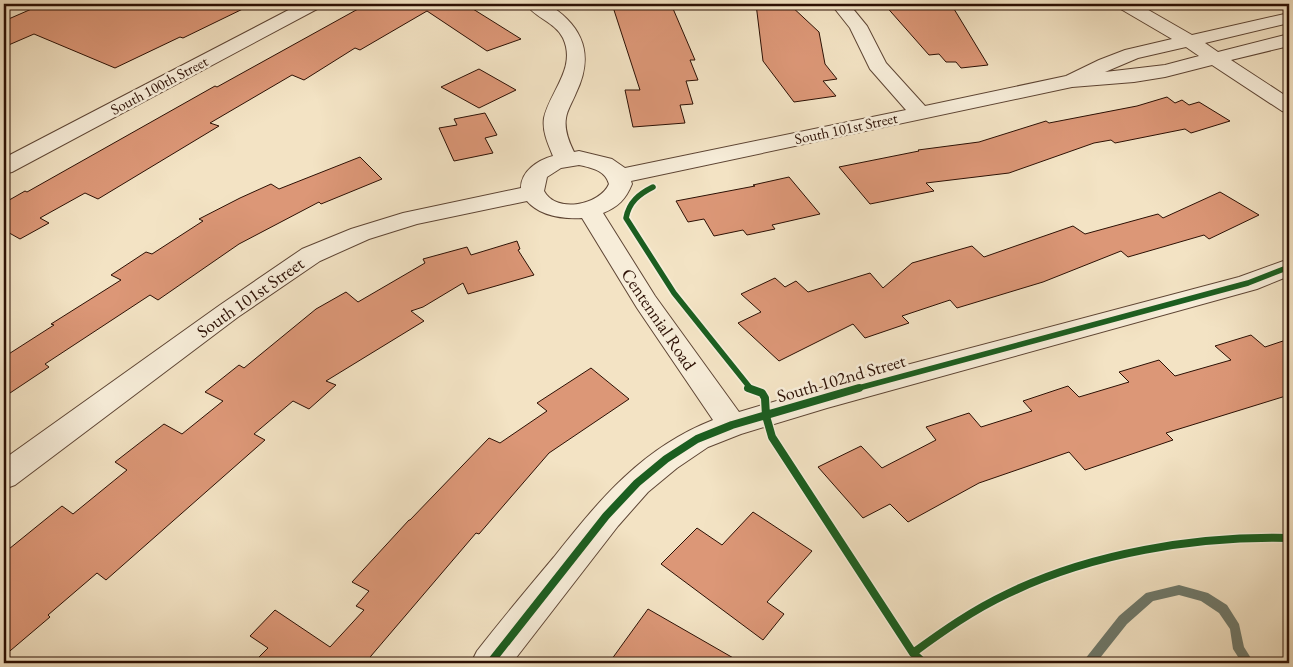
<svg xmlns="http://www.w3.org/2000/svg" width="1293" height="667" font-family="'EB Garamond',serif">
<rect width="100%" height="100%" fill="#f3e3c4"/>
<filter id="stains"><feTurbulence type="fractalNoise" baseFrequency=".004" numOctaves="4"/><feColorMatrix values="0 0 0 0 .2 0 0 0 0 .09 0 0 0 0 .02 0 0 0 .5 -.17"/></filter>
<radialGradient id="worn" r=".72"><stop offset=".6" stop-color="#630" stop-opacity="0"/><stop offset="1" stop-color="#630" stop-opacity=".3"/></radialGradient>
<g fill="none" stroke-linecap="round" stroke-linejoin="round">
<path fill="#6f796b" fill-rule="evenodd" d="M1179,585L1208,593L1227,605L1239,624L1244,647L1254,663H1242L1233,649L1230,629L1219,613L1201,601L1179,595L1153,601L1127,624L1096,663H1083L1085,659L1119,616L1146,593Z"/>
</g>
<path fill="#dc9777" stroke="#2c1004" d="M43,4H253L183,38L180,37L115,68L34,34L4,47V21Z
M367,4H465L521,39L487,51L427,11L360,50L355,48L304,80L292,75L210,123L219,126L98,199L85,193L40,218L49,223L20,239L4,230V203L25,191L27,192L215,86L217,87Z
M612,4H671L695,60H690L698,80L686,81L693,104L680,105L685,123L633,127L625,90H640Z
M756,4H789L819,32L825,64L837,79L823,81L836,96L794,102L763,61Z
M884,4H951L988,65L961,68L956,62H946L939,54L929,55Z
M479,69L516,90L479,108L441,87Z
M1167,97L1175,103L1182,100L1189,105L1199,102L1230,121L1191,133L1185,129L1115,143L1111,140L1094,143L1009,173L926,183L934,191L870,204L839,167L919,151L918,150L979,142L1046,121L1049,123L1137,106Z
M485,113L497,135L485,138L493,153L454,161L439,128L457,125L454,119Z
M360,157L382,179L321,204L319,202L239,244L158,300L150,295L45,364L49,367L4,397V357L54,325L51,324L121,280L111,275L146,252L152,254L203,221L199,219L240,198L271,184L279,189Z
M789,177L820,214L772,225L775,229L747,235L743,230L714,236L704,219L688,222L676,201L755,186L753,185Z
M1220,192L1259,215L1209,239L1204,235L1128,257L1121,251L1043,282L957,308L950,300L902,316L909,323L865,338L853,324L779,361L738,323L761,312L741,294L775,278L785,287L796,281L808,292L870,273L883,288L912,263L972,246L984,257L1073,226L1085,234L1158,214L1163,218Z
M517,241L520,249L518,250L534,275L468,294L463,283L423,307L411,311L424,321L326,381L336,385L309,409L293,401L254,434L265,440L106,580L97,573L48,615L50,617L4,656V553L62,506L73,514L127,470L115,462L164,424L182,434L223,401L205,392L239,365L244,368L316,309L346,292L358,302L425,263L423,259L467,247L471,255Z
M1251,335L1265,347L1289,339V395L1166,433L1173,440L1085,470L1069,452L979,483L908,522L890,504L863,518L818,467L861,446L882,468L936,440L926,427L969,413L981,427L1032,411L1023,401L1068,386L1079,397L1129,382L1119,372L1159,360L1175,376L1231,360L1215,346Z
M591,368L629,399L549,453L479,534L476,533L365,663H253L268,648L250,636L275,610L330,647L364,610L356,606L369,591L352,582L409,520H410L489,438L500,443L547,411L537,403Z
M753,512L812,551L767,602L784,614L763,640L661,564L697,528L722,545Z
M648,609L742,663H609Z"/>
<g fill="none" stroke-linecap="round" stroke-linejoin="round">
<g stroke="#5e4534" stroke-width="2">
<path id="street" d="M300,4H322L319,8L12,172L4,174V158Z
M526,4C545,3 553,5 567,19C589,41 589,66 576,93C573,101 567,110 566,118C564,130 569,142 574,152L579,151L612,159L625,168L906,110L870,69L850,28L831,4H849L867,26L886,63L925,106L1066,76L1099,60L1125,50L1172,39L1119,8L1116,4H1138L1192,35L1289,13V23L1205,43L1218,52L1289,34V46L1231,60L1289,98V113L1282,111L1212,65L1165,77L1134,82L1072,87L631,181L632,184C626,199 618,207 603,213L655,296L739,412L827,386L1239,277L1289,259V276L1257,289L827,408L741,434L708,447L677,468L648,492L618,526L512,663H471L477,651C502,619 528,588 554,557C600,499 642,448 713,420L637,308L582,218C563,219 540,216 527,201L417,224L369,239L320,261L238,317L15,485L4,489V459L220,305L302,249L351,229L403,213L521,188C521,171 538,160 553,156C548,144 542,131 544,118C550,91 577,68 563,38C555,22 535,18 526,4ZM1186,47L1199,56L1165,65L1105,72L1138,58ZM579,165C592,168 605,170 609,184C600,205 556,214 544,191L547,177L561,168Z"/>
</g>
<use href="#street" fill="#f7edd9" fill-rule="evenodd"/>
<g stroke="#f7edd9" stroke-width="9">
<path id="cycleway-far1" d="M653,187C639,194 629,202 626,218L674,293L751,389
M855,389L1248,283L1289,267"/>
</g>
<g stroke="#f7edd9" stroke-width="11">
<path id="cycleway" d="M748,388L762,393L765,398L766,416L772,437L913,653L924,663
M913,653C943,631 973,610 1007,594C1091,553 1196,536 1289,538
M490,663L606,516L637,483L666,459L697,439L732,425L859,388"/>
</g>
<use href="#cycleway-far1" stroke="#1b5e20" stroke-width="5.5"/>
<use href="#cycleway" stroke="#1b5e20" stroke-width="8"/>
</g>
<g text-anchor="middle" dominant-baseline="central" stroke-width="5" stroke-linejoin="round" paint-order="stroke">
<g font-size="15" fill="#2c1004" stroke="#f7edd9">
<text transform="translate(159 85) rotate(-28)">South 100th Street</text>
<text transform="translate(846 128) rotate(-12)">South 101st Street</text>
</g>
<g font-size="18" fill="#2c1004" stroke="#f7edd9">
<text transform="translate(250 297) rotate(-35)">South 101st Street</text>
<text transform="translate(659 319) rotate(56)">Centennial Road</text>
<text transform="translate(841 378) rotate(-16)">South 102nd Street</text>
</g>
</g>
<rect width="1293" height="667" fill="none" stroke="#f3e3c4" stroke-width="20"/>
<rect x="5" y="5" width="1283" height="657" fill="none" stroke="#2c1004" stroke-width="2.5"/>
<rect x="10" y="10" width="1273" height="647" fill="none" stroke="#2c1004"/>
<rect width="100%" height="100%" filter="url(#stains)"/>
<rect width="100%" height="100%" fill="url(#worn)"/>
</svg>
